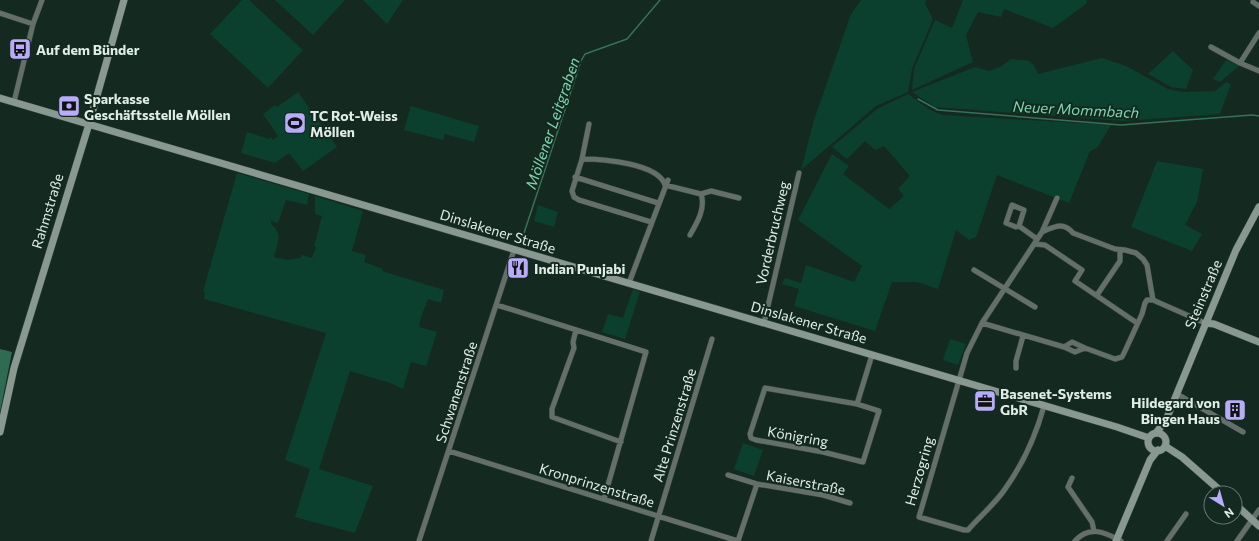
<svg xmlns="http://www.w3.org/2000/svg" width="1259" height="541" font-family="Commissioner,sans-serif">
<rect width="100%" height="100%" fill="#142920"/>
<path fill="#0b402e" d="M242,0H249L303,50L268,88L210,34Z
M275,0H345L313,35Z
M363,0H403L387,24Z
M861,0H926L925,4L933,19L912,69L908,92L876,106L801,170L814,120L851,14Z
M963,0H1087L1086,4L1053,28L1004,9L1001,17L978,12L966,35L973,62L912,90L914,69L935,20L952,28Z
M1173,51L1193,70L1186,89L1171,87L1148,74Z
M1102,58L1126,66L1168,89L1182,92L1215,91L1226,82L1231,84L1220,114L1123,121L935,107L912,92L975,67L989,71L1000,67L1011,59C1027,61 1032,57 1038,74Z
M1226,60L1239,66L1220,82L1213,79Z
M298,92L337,147L303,171L289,153L275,163L241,153L247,132L269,139L271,137L273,140L278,136L263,114L275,105L277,107Z
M908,94L930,110L943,115L1111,125L1097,148L1090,151L1069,203L997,175L976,237L969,240L956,230L938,289L917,282H892L875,331L794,306L799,289L782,284L785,278L801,283L806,265L854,282L862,266L798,220L832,154L849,166L843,174L889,209L904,196L898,189L910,176L884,146L875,150L865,141L847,159L832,147L877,109Z
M411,106L479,126L474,142L445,134L443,140L404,130Z
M1157,161L1203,169L1197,202L1185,225L1202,234L1192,251L1131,227Z
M237,173L309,194L307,205L286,200L278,223L271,221V224C284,234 277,244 274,257L288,260L300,258L302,255L312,258L316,247L314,246L322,216L315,214V196L363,211L352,251L366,255L364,262L383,269L382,271L444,290L441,303L428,299L421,317L419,327L437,332L426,366L411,362L403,389L390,383L350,371L319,469L373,486L355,533L295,517L310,469L285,460L326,333L204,299L205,292L203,291Z
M538,205L558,212L554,227L534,221Z
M633,289L640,292L625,339L602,332L608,314L623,318Z
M950,339L966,344L958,365L943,360Z
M743,443L763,450L754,476L734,469Z"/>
<path fill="#2f6a53" d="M0,349L12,352L0,412Z"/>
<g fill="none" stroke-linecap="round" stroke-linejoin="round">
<path stroke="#37715a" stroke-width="1.5" d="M918,99L938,110L1121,125L1252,115L1259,116
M521,242L581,61L585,54L627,39L660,0"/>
<g stroke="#31443c" stroke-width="6">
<path id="street" d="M1253,2L1259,6
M0,13L33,24
M1211,47L1240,63L1259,71
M1240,63L1259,33
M14,102L33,24L42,0
M589,124L582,159L572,191L574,197L579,200L651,222
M582,159C602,159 658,163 665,185L701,194C706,208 697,223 690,235
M575,177L658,203
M701,194L711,191L739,198
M1057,198L1042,232C1054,227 1063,221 1073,233L1115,249L1125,250L1136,253L1143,259L1147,265L1153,300L1205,323
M1019,226L1024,210L1012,205L1006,223L1016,227L1019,226L1037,239
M1042,232L982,323L967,353L919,517L964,530H968C980,516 995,504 1005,489C1023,464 1036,435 1044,406
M1034,244L1045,245L1082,270L1075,281L1137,323
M974,270L1035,307
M629,283L668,180
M1097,295L1120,261V250
M497,305L646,352L604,499
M764,323L799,173
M982,323L1064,347L1075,352L1085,348L1115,359L1122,357L1125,351L1142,314L1145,303L1147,300H1153
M576,330L573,342L574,348L552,409V417L621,442
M1064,347L1072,342L1085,348
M1016,368V361L1023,336
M1177,394L1243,432
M857,404L765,388L750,434L751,438L756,440L823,452L863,462L879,411L857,404L872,355
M449,451L738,541
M728,475L757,484L823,495L850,503
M1072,478L1068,487L1092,522L1094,531
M419,541L514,250
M651,541L712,339
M738,541L757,484
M1075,541C1089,525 1105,532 1121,541
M1167,541L1186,514
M1237,541L1259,510"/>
</g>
<g stroke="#31443c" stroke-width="8">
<path id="secondary" d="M0,98L1117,427L1149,438
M1205,323L1214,324L1259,342
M0,432L14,368L89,124L124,0
M1156,433L1166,420L1236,250L1259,207
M1148 442a9 9 0 1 1 18 0a9 9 0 1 1-18 0Z
M1165,446L1182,457L1223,493
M1235,504L1259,526
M1116,541L1150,460L1158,450"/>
</g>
<use href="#street" stroke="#646f6a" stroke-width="5"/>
<use href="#secondary" stroke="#899992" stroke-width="7"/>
</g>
<defs>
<g id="bus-square" transform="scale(1.15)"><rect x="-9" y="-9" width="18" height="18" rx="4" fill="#b6acf8" stroke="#142920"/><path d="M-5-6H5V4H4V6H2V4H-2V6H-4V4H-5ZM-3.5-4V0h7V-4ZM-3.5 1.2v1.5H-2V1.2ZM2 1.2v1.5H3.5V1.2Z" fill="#111"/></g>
<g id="bank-square" transform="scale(1.15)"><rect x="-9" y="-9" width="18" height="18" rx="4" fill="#b6acf8" stroke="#142920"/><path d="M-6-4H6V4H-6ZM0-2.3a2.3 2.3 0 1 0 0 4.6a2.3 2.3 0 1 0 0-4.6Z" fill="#111"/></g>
<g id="stadium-square" transform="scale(1.15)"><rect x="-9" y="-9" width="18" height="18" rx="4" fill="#b6acf8" stroke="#142920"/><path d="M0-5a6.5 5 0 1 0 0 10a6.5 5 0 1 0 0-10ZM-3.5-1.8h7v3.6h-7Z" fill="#111"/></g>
<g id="restaurant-square" transform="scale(1.15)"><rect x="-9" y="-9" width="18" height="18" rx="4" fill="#b6acf8" stroke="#142920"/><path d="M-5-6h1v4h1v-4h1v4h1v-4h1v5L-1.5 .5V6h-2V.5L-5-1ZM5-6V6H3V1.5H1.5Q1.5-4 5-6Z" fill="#111"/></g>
<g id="office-square" transform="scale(1.15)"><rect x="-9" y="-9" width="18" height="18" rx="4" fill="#b6acf8" stroke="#142920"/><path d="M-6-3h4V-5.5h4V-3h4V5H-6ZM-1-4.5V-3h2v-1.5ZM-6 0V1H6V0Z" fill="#111"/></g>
<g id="building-square" transform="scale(1.15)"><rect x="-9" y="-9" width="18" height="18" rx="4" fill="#b6acf8" stroke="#142920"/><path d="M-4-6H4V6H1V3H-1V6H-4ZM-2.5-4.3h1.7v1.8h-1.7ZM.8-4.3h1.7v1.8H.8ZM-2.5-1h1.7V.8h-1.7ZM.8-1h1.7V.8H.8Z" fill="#111"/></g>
</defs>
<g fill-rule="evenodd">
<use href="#bus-square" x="20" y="49"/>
<use href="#bank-square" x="69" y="106"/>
<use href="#stadium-square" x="295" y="123"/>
<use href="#restaurant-square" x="518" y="268"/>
<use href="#office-square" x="985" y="401"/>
<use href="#building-square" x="1235" y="410"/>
</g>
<g text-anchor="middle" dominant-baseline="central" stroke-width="4" stroke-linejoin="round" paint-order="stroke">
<g font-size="14" font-weight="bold" fill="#e0ede7" stroke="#142920" text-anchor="start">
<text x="36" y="49">Auf dem Bünder</text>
<text x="84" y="98">Sparkasse<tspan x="84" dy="16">Geschäftsstelle Möllen</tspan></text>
<text x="310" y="115">TC Rot-Weiss<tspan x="310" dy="16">Möllen</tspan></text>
<text x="534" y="268">Indian Punjabi</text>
<text x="1000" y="393">Basenet-Systems<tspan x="1000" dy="16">GbR</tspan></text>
<text x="1220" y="402" text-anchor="end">Hildegard von<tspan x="1220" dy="16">Bingen Haus</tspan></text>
</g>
<g font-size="14" fill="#e0ede7" stroke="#142920">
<text transform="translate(47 211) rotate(-73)">Rahmstraße</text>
<text transform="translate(498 231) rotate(17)">Dinslakener Straße</text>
<text transform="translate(772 233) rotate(-77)">Vorderbruchweg</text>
<text transform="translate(1203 294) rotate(-67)">Steinstraße</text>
<text transform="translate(809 322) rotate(16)">Dinslakener Straße</text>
<text transform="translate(456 392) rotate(-72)">Schwanenstraße</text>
<text transform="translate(674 425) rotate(-73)">Alte Prinzenstraße</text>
<text transform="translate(798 436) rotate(10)">Königring</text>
<text transform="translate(919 471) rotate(-74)">Herzogring</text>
<text transform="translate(806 482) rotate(11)">Kaiserstraße</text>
<text transform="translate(597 485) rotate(17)">Kronprinzenstraße</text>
</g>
<g font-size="15" font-style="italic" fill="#7dd6b1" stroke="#142920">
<text transform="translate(1076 109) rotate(3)">Neuer Mommbach</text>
<text transform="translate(552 123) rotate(-71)">Möllener Leitgraben</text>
</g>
</g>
<g transform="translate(1223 505) rotate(143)"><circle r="19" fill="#142920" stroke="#667770"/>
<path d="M0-3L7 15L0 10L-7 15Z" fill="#b6acf8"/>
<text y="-6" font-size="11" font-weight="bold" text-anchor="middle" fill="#e0ede7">N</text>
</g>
</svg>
